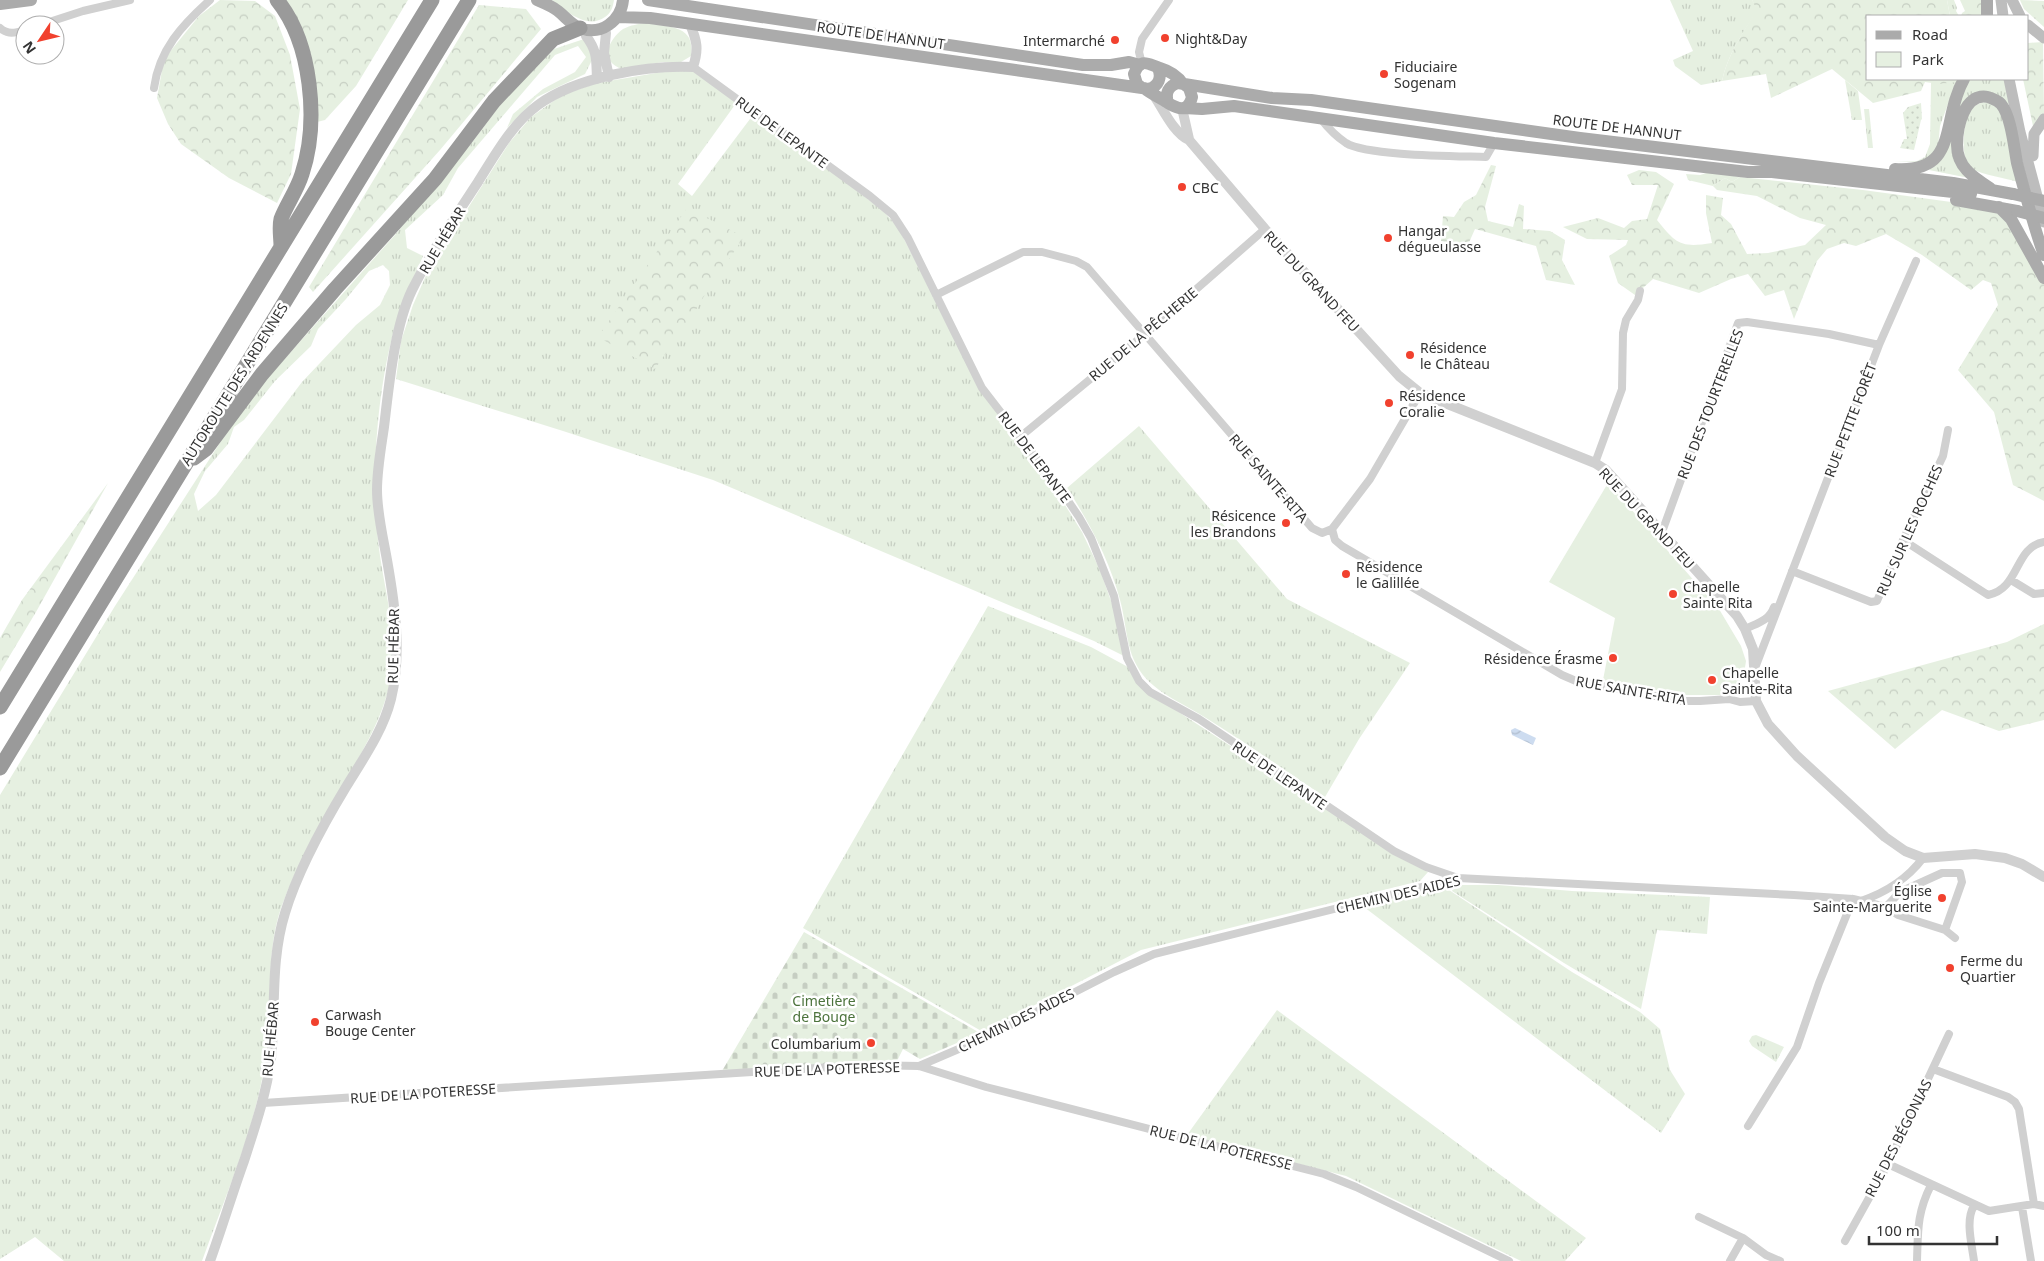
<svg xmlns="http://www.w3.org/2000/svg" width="2044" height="1261" font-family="'Noto Sans',sans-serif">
<defs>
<pattern id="grass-tufts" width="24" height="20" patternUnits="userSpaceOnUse" patternTransform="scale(1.25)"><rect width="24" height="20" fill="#e6f0e1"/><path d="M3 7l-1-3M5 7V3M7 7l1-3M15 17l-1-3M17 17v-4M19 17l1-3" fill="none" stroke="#c6cec2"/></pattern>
<pattern id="forest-crowns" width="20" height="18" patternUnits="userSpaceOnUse" patternTransform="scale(1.25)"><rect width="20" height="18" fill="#e6f0e1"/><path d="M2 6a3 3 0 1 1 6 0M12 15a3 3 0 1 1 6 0" fill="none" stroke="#c6cec2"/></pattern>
<pattern id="cemetery-stones" width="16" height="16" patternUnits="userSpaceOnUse" patternTransform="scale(1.25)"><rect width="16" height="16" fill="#e6f0e1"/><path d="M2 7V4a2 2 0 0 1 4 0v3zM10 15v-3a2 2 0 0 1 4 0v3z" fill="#c6cec2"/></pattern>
<pattern id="garden-dots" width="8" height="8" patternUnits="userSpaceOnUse" patternTransform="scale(1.25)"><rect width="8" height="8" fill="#e6f0e1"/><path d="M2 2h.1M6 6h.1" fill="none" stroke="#c6cec2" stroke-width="1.8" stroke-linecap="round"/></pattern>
<pattern id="water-waves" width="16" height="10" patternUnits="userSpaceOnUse" patternTransform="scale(1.25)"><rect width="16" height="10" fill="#cddcf0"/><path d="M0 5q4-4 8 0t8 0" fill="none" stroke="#b0bdce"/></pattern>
</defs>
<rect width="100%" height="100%" fill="#fff"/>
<path fill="url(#grass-tufts)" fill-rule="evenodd" d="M552,0H614C613,7 611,13 605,17C587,30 566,11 552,0Z
M1670,0H1752L1758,10C1743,32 1727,56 1722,81L1701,85L1675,66L1673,60L1693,51Z
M1947,0H1954L1957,8L1956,11L1959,16H1950Z
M2020,0L2044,1V27L2024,9Z
M646,23C669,27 696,25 691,56L681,62H663L621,69C618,67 613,65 611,62C602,52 614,35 623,29C631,25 638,24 646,23Z
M584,39L593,58L585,74L537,97L507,128L513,114L543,89L575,72L586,57L578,46L555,55L458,168L443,195L405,230L407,248L423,256C416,274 406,291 400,310C379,373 371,463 377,529C380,576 397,622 392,670C387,710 367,743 348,777C324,819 297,862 281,908C265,956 273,1006 266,1055C257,1125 226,1194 202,1261H64L35,1237L0,1259V795L115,606L232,424L264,382L394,236L474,140L502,102L554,49ZM383,265L389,271L390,285L380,305L356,325L302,382L216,495L198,511L194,494L205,471L228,444L234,427L244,420L275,381L311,346L318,329L346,299L369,271Z
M691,70L737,102L678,184L692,196L753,115L803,149L883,211L898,227L980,390L1053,486L1082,532L1100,570L1115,612L1124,656L1094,641L713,480L563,431L396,379L401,341L413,305L427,273L509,143L531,117L562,95L597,83L668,71Z
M1969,79H2006L2013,106L1979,92L1955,135L1969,178L1929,170L1936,164Z
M1845,80L1858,91L1862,120H1852Z
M1956,82L1940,126L1938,147L1933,154L1921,162L1894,161H1917L1925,157L1930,144L1931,83Z
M1985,102L1991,103L2003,113L2018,182C2006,178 1983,175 1972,169C1959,160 1963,121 1971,109C1974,105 1980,103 1985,102Z
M1864,109H1869L1873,148H1868Z
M1710,172L1740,177L1732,182L1725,178L1713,186L1688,180L1686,174L1700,175Z
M1139,426L1287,599L1410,663L1359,739L1325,797C1286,771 1246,743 1206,718C1183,703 1150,691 1137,666C1126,647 1126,621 1120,600C1110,561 1089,522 1067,488Z
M988,606L1091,647L1128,667L1142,688L1394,853L1428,872L1420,881L1141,950L983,1032L803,928Z
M1460,885H1498L1572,891L1710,897L1707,934L1657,930L1641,1009L1564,963L1452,891L1454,887Z
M1443,886L1572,972L1640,1012L1660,1029L1670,1070L1685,1094L1661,1133L1364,907Z
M1277,1010L1586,1238L1565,1261H1521L1346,1176L1187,1135Z
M1756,1035L1784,1047L1776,1062L1752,1046L1749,1041L1752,1036Z"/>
<path fill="url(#forest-crowns)" d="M220,0L255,1L275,16L290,55L300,109L291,174L277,203L229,178L181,144L168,124L157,98L164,59L199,16Z
M283,0H408L356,86L325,120L317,122Z
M1752,0H1947L1950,16H1868V79H1958L1956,82L1939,84L1925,82L1921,91L1873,103L1832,69L1771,98L1766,74L1722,81C1727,56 1743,32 1757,10Z
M1960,0H1981V16H1961L1962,13L1965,11Z
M479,5L526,9L541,29L440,150L313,292L309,287Z
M2043,42L2044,113L2033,126L2023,79H2028V43Z
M1491,165L1496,166L1485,207L1488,221L1513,227L1519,204L1524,206L1523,229L1550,231L1565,240L1562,260L1575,285L1546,280L1536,246L1475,229L1467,247L1441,241L1443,216L1454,217L1464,202L1476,195Z
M1639,170L1656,172L1674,184L1657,220C1676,244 1681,248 1712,243L1706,213V195L1723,198L1721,215L1731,224L1747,254L1768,253L1805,245L1826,225L1800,218L1757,196L1717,190L1713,186L1725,178L1732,182L1740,177L1863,190L1988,207L2010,221L2044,282V501L2013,485L1994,412L1958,370L1998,305L1991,283L1983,280L1971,290L1922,255L1886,234L1856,246L1844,243L1827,249L1817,261L1794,319L1784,290L1765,296L1748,274L1731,279L1699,293L1653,279L1635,295L1618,283L1609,256L1626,245L1628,240L1587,239L1563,227L1598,218L1624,228L1632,221L1647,219L1658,185H1632L1627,175Z
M687,208L744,237L655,369L598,337Z
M108,483L36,612L0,672V638L22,600Z
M2044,624V720L1999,731L1942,710L1895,749L1828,691L2007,642Z"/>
<path fill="url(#cemetery-stones)" d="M804,932L980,1033L920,1059L903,1049L897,1061L722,1071Z"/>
<path fill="#e6f0e1" d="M1608,483L1719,609L1741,646L1746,661L1744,674L1730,695H1683L1603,680L1615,618L1549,582Z"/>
<path fill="url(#garden-dots)" d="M1921,103L1922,119L1921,120L1914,150L1900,148L1904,139H1907L1903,113L1908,107Z"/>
<path fill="url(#water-waves)" d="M1515,728L1536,738L1533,745L1512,735L1511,730Z"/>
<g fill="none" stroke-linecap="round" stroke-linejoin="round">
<path stroke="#d0d0d0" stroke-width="8" d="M40,25L83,11L130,0
M0,28C8,35 15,33 25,30
M1142,64L1139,52L1142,39L1169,0
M693,67L870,196L893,215L908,238L982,388L1058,486L1079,517L1091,538L1114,596L1127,658L1139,681L1150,692L1199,719L1394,851L1426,867L1458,878
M154,88C159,50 182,25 210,0
M1321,119C1328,128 1337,137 1346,143C1367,156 1457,156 1486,157L1494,143
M936,295L1023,252H1042L1076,261L1087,267L1312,528L1322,533L1332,529
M1020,437L1145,334L1265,229
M1595,463L1622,389L1623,333L1626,320L1638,300L1640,291
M1332,529L1335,540L1342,546L1562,675L1576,681L1682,701H1700L1729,699L1740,702L1756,701
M1332,529L1370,479L1420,393
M1662,532L1738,323L1747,322L1829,334L1879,345
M1903,540L1988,595C2020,589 2014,547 2044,542
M1792,571L1871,602L1877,601L1903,540L1943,456L1948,430
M2011,580L2034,594L2044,593
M1745,629C1757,623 1769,621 1774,607
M1755,668L1879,345L1916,261
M1861,901C1885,893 1908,878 1923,858
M1886,907L1900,892L1942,873H1960L1962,882L1945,930
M919,1066L989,1036L1114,972L1154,954L1458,878L1794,895L1853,899L1886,907L1898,915L1945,930L1955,938
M1933,1069L2008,1097L2015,1102L2019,1109L2034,1204
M263,1103L864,1065L919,1066L986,1087L1324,1174L1356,1187L1509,1261
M1748,1126L1797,1047L1819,983L1853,899
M1888,1164L1989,1211L2034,1204L2044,1206
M2022,1207L2031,1261
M1699,1217L1743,1238L1766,1255L1780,1261
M1845,1241L1888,1164L1949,1034
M1730,1261L1743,1238
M1917,1261C1918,1230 1917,1213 1931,1185
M1974,1261C1972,1245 1965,1220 1974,1206"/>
<path stroke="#d0d0d0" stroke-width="10" d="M606,33L604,53L609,77
M586,36C598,52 596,60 597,79
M1155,97C1164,111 1174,133 1189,140L1265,229L1399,376L1420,393L1595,463L1606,470L1737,616L1745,629L1753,649L1756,701L1768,724L1797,756L1885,837L1905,851L1923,858L1975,854L2005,858L2022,864L2044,877
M1182,108L1189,139
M210,1261C222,1228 232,1194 244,1161C255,1127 266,1095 271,1059C276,1010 270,961 285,913C298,870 323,825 346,787C363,759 383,731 391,699C402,654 395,605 387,560C383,537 377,513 377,490C377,470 381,448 384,427C389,386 394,328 412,290C431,252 455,217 478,182C495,155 512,124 538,105C576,77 647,65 693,67C699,49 697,41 690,24"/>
<path stroke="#bdbdbd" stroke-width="11" d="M2001,0L2003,16
M2012,0L2020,16
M2028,25L2044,38
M2009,79L2020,132L2044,222
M2033,156L2034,134L2044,119"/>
<path stroke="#ababab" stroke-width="12" d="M537,0C544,3 552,6 558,11C566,17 571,25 580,28C601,36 621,21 623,0
M648,0L1083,65H1111L1129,62L1140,65
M0,4L31,0
M1987,16V0
M617,17L650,18L1149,89C1159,86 1162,77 1158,68
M1141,87L1137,84L1134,74C1141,56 1149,65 1160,68C1170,71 1177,75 1183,84
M1144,88C1152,95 1160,97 1168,103C1178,109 1188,113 1192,97L1189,88L1185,85
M1168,103C1165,93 1168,86 1178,83L1272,98L1311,100L1580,138L1953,183L2013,194
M1184,108L1202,109L1234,106L1494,143L1748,172H1772L1971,194
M1895,169C1960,173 1940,121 1964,79
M1990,188C1973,177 1957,167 1957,145C1957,128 1964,92 1988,97C1993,99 1997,100 2001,104C2011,116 2014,147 2017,163C2025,193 2033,225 2044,255
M1956,200L2017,211
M1999,207L2011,219L2044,278"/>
<path stroke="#9a9a9a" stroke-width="15" d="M277,0C312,43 319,122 302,174C297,190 287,204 281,219C279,227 281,238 281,246
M194,458L206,449L262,374L335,289L435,179L494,101L553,39L580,28
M0,707L432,0
M0,768L469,0"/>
<path stroke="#ababab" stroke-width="12" d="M2013,194L2044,201
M2017,211L2044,218"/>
</g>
<g fill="#f1412e" stroke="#fff" stroke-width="2">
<circle cx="1165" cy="38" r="5"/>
<circle cx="1115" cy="40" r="5"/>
<circle cx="1384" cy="74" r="5"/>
<circle cx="1182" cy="187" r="5"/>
<circle cx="1388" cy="238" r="5"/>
<circle cx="1410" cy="355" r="5"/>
<circle cx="1389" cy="403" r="5"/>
<circle cx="1286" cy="523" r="5"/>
<circle cx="1346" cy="574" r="5"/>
<circle cx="1673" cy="594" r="5"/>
<circle cx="1613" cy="658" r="5"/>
<circle cx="1712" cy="680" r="5"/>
<circle cx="1942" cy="898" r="5"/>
<circle cx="1950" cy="968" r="5"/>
<circle cx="315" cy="1022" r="5"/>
<circle cx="871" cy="1043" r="5"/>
</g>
<g text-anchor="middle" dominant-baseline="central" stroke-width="5" stroke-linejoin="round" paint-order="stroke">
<g font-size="14" fill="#333" stroke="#fff">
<text transform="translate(881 35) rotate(8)">ROUTE DE HANNUT</text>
<text transform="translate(1617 127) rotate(7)">ROUTE DE HANNUT</text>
<text transform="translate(782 132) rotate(36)">RUE DE LEPANTE</text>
<text transform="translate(442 240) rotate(-59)">RUE HÉBAR</text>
<text transform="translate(1312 281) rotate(47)">RUE DU GRAND FEU</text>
<text transform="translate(1143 334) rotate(-40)">RUE DE LA PÊCHERIE</text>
<text transform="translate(234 384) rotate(-58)">AUTOROUTE DES ARDENNES</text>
<text transform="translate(1710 404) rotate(-69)">RUE DES TOURTERELLES</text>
<text transform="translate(1850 420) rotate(-69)">RUE PETITE FORÊT</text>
<text transform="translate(1035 457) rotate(53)">RUE DE LEPANTE</text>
<text transform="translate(1269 478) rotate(49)">RUE SAINTE-RITA</text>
<text transform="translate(1647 518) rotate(47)">RUE DU GRAND FEU</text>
<text transform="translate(1909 530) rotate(-66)">RUE SUR LES ROCHES</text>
<text transform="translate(393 646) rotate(-89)">RUE HÉBAR</text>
<text transform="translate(1631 690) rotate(10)">RUE SAINTE-RITA</text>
<text transform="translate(1280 775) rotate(34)">RUE DE LEPANTE</text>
<text transform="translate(1398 894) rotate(-13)">CHEMIN DES AIDES</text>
<text transform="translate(1016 1020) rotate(-26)">CHEMIN DES AIDES</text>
<text transform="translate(270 1039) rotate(-85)">RUE HÉBAR</text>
<text transform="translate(827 1069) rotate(-2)">RUE DE LA POTERESSE</text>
<text transform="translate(423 1093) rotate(-4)">RUE DE LA POTERESSE</text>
<text transform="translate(1898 1138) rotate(-63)">RUE DES BÉGONIAS</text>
<text transform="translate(1221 1147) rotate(14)">RUE DE LA POTERESSE</text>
</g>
<g font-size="14" fill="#333" stroke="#fff" text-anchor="start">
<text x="1175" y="38">Night&amp;Day</text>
<text x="1105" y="40" text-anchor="end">Intermarché</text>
<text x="1394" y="66">Fiduciaire<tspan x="1394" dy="16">Sogenam</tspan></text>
<text x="1192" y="187">CBC</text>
<text x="1398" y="230">Hangar<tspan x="1398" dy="16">dégueulasse</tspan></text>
<text x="1420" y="347">Résidence<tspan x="1420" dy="16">le Château</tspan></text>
<text x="1399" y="395">Résidence<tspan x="1399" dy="16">Coralie</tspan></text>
<text x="1276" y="515" text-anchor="end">Résicence<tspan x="1276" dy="16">les Brandons</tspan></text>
<text x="1356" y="566">Résidence<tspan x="1356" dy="16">le Galillée</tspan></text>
<text x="1683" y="586">Chapelle<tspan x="1683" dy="16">Sainte Rita</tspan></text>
<text x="1603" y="658" text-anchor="end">Résidence Érasme</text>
<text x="1722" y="672">Chapelle<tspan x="1722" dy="16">Sainte-Rita</tspan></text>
<text x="1932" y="890" text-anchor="end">Église<tspan x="1932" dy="16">Sainte-Marguerite</tspan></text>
<text x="1960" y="960">Ferme du<tspan x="1960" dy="16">Quartier</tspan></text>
<text x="325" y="1014">Carwash<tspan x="325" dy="16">Bouge Center</tspan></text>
<text x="861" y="1043" text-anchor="end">Columbarium</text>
</g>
<g font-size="14" fill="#4c733c" stroke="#fff">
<text x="824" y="1000">Cimetière<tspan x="824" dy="16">de Bouge</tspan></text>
</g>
</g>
<rect x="1866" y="15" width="162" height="65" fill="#ffffff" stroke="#adadad"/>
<rect x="1876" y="31" width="25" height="8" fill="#ababab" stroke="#adadad"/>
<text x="1912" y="40" font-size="15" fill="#333333">Road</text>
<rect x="1876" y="52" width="25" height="15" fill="#e6f0e1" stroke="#adadad"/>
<text x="1912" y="65" font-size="15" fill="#333333">Park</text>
<g transform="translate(40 40) rotate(235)"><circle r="24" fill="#ffffff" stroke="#adadad"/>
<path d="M0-4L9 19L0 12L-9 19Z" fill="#f1412e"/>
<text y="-8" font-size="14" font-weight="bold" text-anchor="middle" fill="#333333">N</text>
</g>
<path d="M1869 1236v8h128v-8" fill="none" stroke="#333333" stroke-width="2.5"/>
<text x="1876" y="1236" font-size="15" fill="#333333" stroke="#ffffff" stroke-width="4" paint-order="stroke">100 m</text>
</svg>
